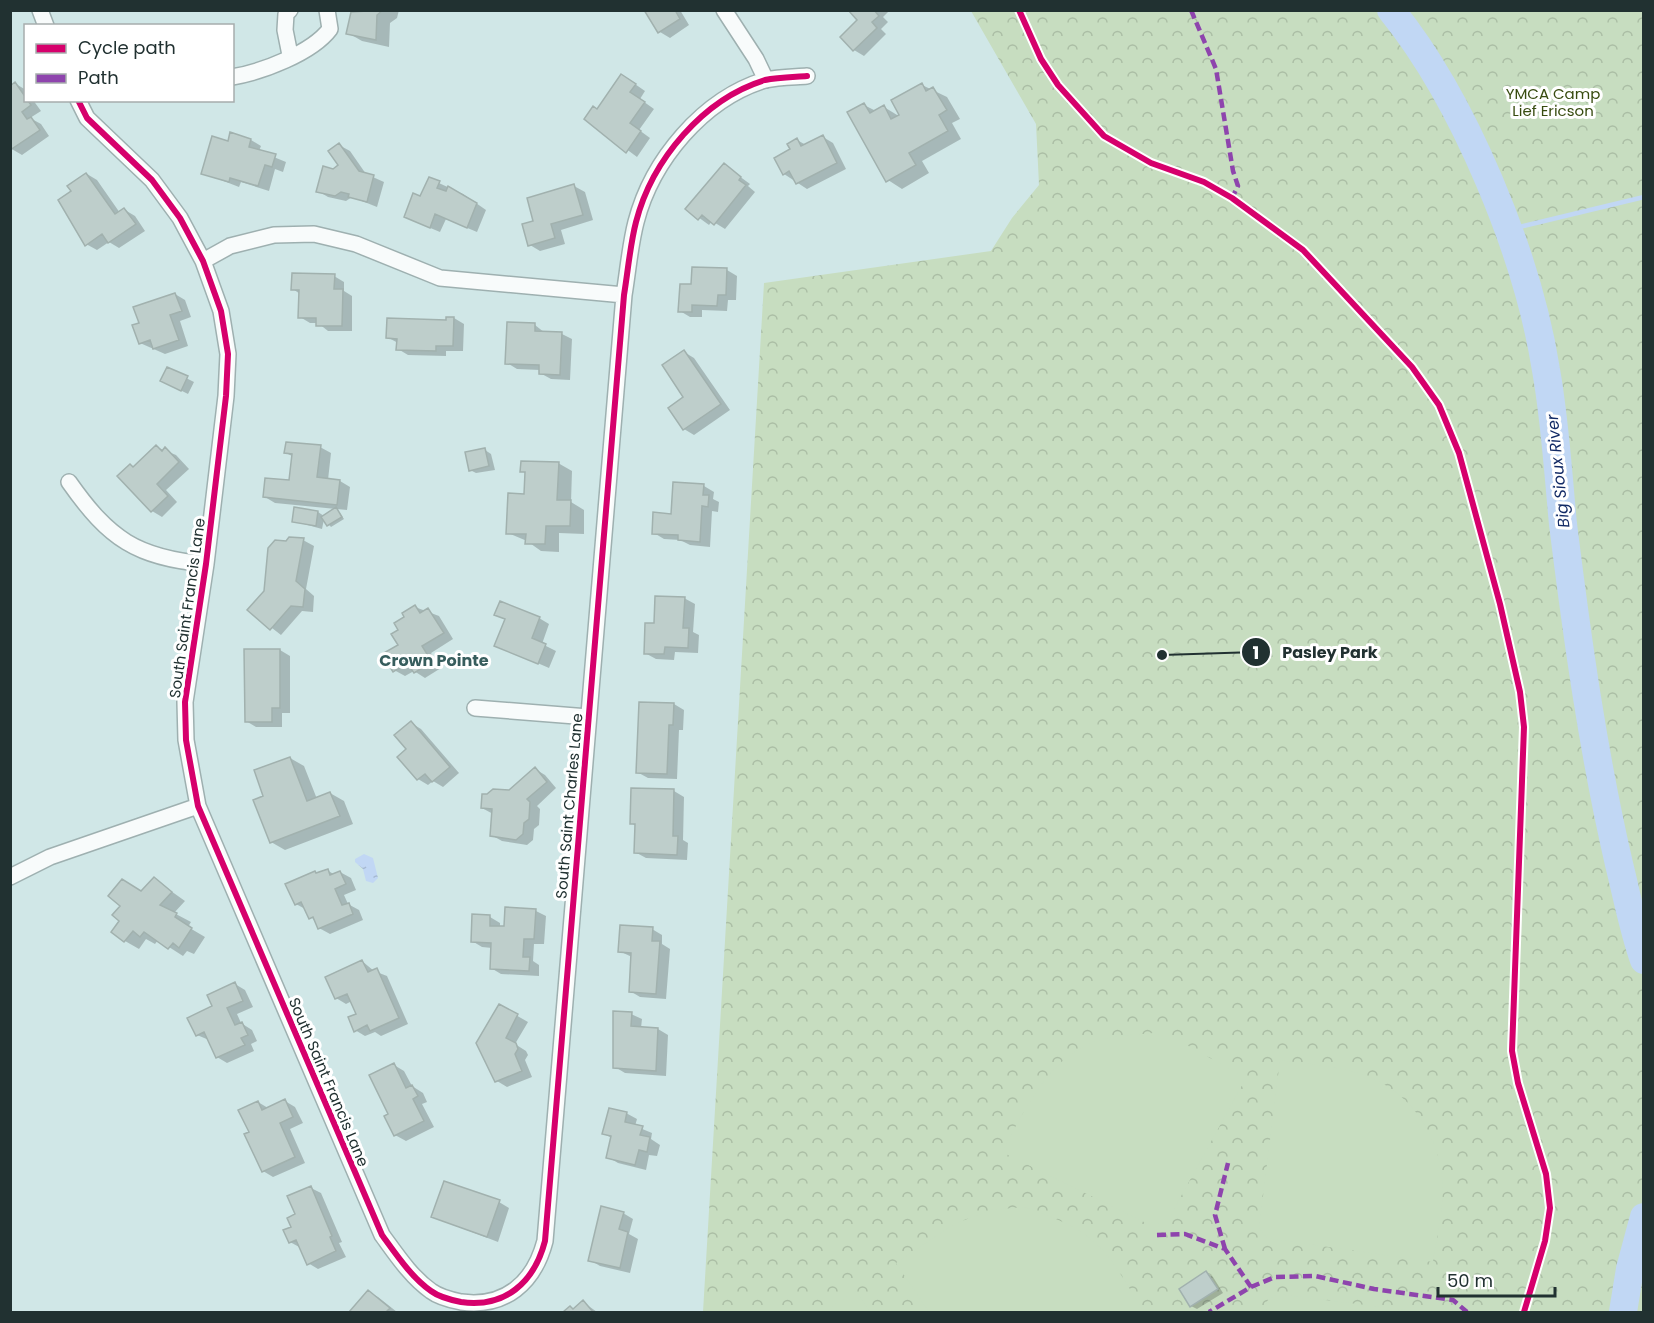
<svg xmlns="http://www.w3.org/2000/svg" width="1654" height="1323" font-family="Poppins,sans-serif">
<defs>
<pattern id="forest-crowns" width="20" height="18" patternUnits="userSpaceOnUse" patternTransform="scale(1.5)"><rect width="20" height="18" fill="#c7ddc0"/><path d="M2 6a3 3 0 1 1 6 0M12 15a3 3 0 1 1 6 0" fill="none" stroke="#abbea5"/></pattern>
<pattern id="water-ripples" width="26" height="14" patternUnits="userSpaceOnUse" patternTransform="scale(1.5)"><rect width="26" height="14" fill="#c1d7f4"/><path d="M2 4q2-2 4 0t4 0M15 11q2-2 4 0t4 0" fill="none" stroke="#a6b9d2"/></pattern>
</defs>
<rect width="100%" height="100%" fill="#d0e7e7"/>
<path fill="url(#forest-crowns)" d="M971,11H1643V1312H703L764,283L991,251L1012,218L1039,185L1036,124Z"/>
<path fill="#c7ddc0" d="M1153,1033L1183,1043L1246,1078L1169,1218L1152,1226L1002,1152C1024,1111 1049,1056 1097,1041C1115,1035 1135,1035 1153,1033Z
M1280,1060C1307,1064 1335,1066 1361,1074C1406,1088 1437,1130 1442,1176C1445,1204 1437,1234 1433,1262L1267,1238L1259,1228Z
M1024,1207C1047,1215 1073,1224 1092,1240C1114,1258 1129,1289 1144,1312H929L896,1263L954,1224L991,1210Z
M856,1291L870,1312H823Z
M1277,1294L1422,1312H1266L1267,1301Z"/>
<path fill="url(#water-ripples)" d="M364,854L373,858L378,878L373,883L366,881L363,869L355,862V859Z"/>
<path fill="#0003" d="M356,10H399L397,18L390,23L389,47L362,41L348,33L353,12Z
M646,10H680L689,25L670,38L660,32Z
M850,10H890L883,17L888,22L881,29L886,34L864,56L854,50L859,20Z
M632,82L645,91L640,99L654,109L639,130L650,138L637,157L586,119Z
M16,84L26,90V100H33L41,111L30,118L41,124L49,136L22,155L10,148Z
M922,85L947,97L960,119L952,123L961,139L922,161L929,173L902,189L888,180L864,105L876,111L884,107L902,118Z
M823,137L833,143L846,169L807,189L784,174L797,140L806,145Z
M251,140L261,146L259,151L286,162L283,172L275,169L269,191L241,182L239,187L203,173L229,143Z
M339,145L350,151L366,174L384,182L377,207L352,197L346,201L328,197L318,191L340,166Z
M724,165L750,184L748,186L755,192L725,229L712,221L709,225L687,209Z
M87,174L97,180L120,213L125,210L135,216L145,231L119,248L109,242L97,250L86,244L73,191Z
M430,179L463,194L486,210L477,232L446,219L440,232L416,222Z
M574,186L585,192L593,220L561,230L565,244L540,251L530,245L535,222Z
M727,270L737,276L736,300H728L727,311L702,310V317H690L680,311L693,286Z
M334,276L344,282V291L352,296V331H328L318,323H310L300,317V294L293,289Z
M175,294L185,300L191,317L180,321L188,346L165,354L140,343L141,324Z
M454,318L464,324L463,351H446V356L408,355L398,349V343L387,337Z
M535,325L545,333L562,334L572,339L570,380L551,379L540,373V370L517,369L507,363Z
M684,352L694,358L730,410L694,435L684,429Z
M168,369L194,382L188,394L168,384Z
M156,447L176,455L189,469L166,490L177,502L162,517L152,511L134,468Z
M320,447L331,453L328,480L340,481L350,487L347,510L337,509L344,519L331,527L324,519L322,529L293,521L318,512L324,516L336,509L275,503L265,497L291,482L294,457L286,453Z
M485,450L491,454L495,470L476,473L470,470Z
M558,463L572,471L571,502L584,510V534L559,533V552L541,551L527,541L508,533L526,495L527,474L522,471Z
M704,486L714,492L713,499L719,502L718,512L712,511L710,547L690,545L680,540L664,539L654,533Z
M303,540L314,546L306,589L314,596L313,612L302,611L281,635L249,610L265,592L286,542Z
M684,598L695,604L693,632L699,635L698,653L675,652L674,660L656,659L645,653L656,625Z
M415,607L439,616L453,639L431,653L441,668L425,678L414,671L405,676L394,670L400,631Z
M496,614L539,618L549,624L542,644L556,651L549,668L496,645L506,620Z
M280,650L290,656V713H282V727H256L246,721Z
M674,704L684,710L683,730H679L677,779L648,778L637,772Z
M411,723L421,729L459,773L443,787L433,781L428,785L418,779L408,749Z
M290,758L304,766L317,799L330,793L344,801L353,824L285,850L271,842L265,797Z
M535,769L545,775L556,788L537,806L540,809L539,825L534,829L533,840L527,845L502,841L491,835L493,814L482,808L509,791Z
M674,791L684,797L683,840L688,843L687,860L646,858L635,852L636,826L631,823Z
M327,870L335,875L340,872L351,878L356,890L344,895L348,904L359,910L363,920L330,934L319,928L307,910L296,904L315,872L318,874Z
M154,879L185,901L174,913L191,922L188,927L205,937L194,954L187,951L183,956L158,940L155,944L146,939L139,949L125,941L142,892Z
M506,909L536,911L546,916L544,944H534L533,961L539,965V976L501,974L491,968L492,948L482,947L472,941L490,917L500,923V928H505Z
M652,929L662,935V944L670,949L666,999L640,997L630,991L632,957L619,951Z
M362,961L374,971L387,976L408,1024L381,1036L375,1032L365,1036L355,1030L358,1014L352,1001L346,1004L336,998Z
M235,984L245,990L253,1007L237,1014L241,1023L252,1030L257,1041L251,1044L254,1051L227,1063L217,1057L209,1040L197,1035Z
M500,1006L528,1022L515,1044L526,1051L528,1055L525,1060L532,1077L507,1087L497,1081Z
M631,1014L642,1019L641,1028L658,1029L668,1035L666,1076L625,1073L615,1067Z
M394,1065L404,1071L412,1086L423,1093L427,1102L422,1104L434,1127L406,1141L395,1135L390,1115Z
M285,1101L295,1107L303,1123L290,1129L305,1163L273,1177L263,1171L251,1133L258,1102L268,1108Z
M626,1113L637,1119L635,1126L652,1133L651,1139L660,1145L657,1156L649,1155L646,1170L618,1163L608,1157L612,1138L604,1134Z
M311,1188L321,1193L342,1242L339,1243L346,1257L318,1269L308,1263L301,1248L290,1242L297,1215Z
M499,1202L509,1208L498,1242L433,1217Z
M623,1213L633,1219L629,1234L638,1239L630,1273L600,1266L590,1260Z
M1206,1273L1213,1277L1223,1293L1197,1309L1191,1306Z
M368,1292L378,1297L397,1312H351Z
M583,1302L597,1312H565L570,1308L574,1310Z"/>
<g fill="none" stroke-linecap="round" stroke-linejoin="round">
<path stroke="#c1d7f4" stroke-width="4.5" d="M1507,230L1644,197"/>
<path stroke="#c1d7f4" stroke-width="28" d="M1391,10C1464,100 1528,255 1546,370C1555,420 1558,472 1563,524C1577,637 1593,752 1619,864C1627,896 1633,929 1644,960
M1623,1312L1630,1269L1644,1217"/>
</g>
<path fill="#bececb" stroke="#a1b1ae" stroke-width="1.5" d="M383,10L377,15L376,40L346,34L351,12Z
M644,10H675L680,19L658,33Z
M848,10H874L879,16L872,22L877,28L853,51L840,37L857,20Z
M621,74L636,84L630,92L645,102L630,123L641,131L626,153L584,119L593,106L597,109Z
M15,82L31,105L22,112L27,119L31,117L40,130L10,150V86Z
M922,83L926,91L933,87L947,110L939,115L948,131L909,153L916,165L886,182L847,112L864,103L870,113L884,105L891,119L899,115L891,100Z
M230,132L251,139L249,147L276,154L272,167L265,165L258,186L230,178L229,182L201,174L212,136L228,141Z
M823,135L837,163L796,184L789,171L783,175L774,158L790,149L787,144L797,138L801,146Z
M339,143L359,171L374,175L367,202L348,197L349,194L341,192L335,196L316,192L323,166L333,169L338,165L328,151Z
M724,163L741,177L739,180L746,185L714,225L702,215L698,220L685,209Z
M86,173L115,214L124,208L136,224L108,243L102,234L85,246L58,200L71,191L67,186Z
M429,177L440,181L437,188L446,191L448,186L477,203L467,228L435,214L430,228L404,217L413,193L420,196Z
M574,184L583,215L551,224L555,238L528,246L522,224L533,221L527,198Z
M692,267L727,268L726,295H718L717,306L692,305V312H678L680,284H691Z
M292,273L335,274L334,289H343L342,326H316V318H298L299,290H291Z
M175,293L182,311L170,315L179,340L153,349L150,340L139,344L132,325L139,323L133,307Z
M446,317H454L453,346H436V351L396,350L397,339L386,338L387,318L446,320Z
M507,322L535,323V331L562,332L560,375L539,374V365L505,364Z
M684,350L721,404L683,430L668,408L683,397L662,365Z
M167,367L188,376L181,391L160,381Z
M286,442L321,445L317,477L340,480L337,505L263,497L265,478L289,480L292,454L284,453Z
M156,445L162,451L165,447L179,462L157,484L168,496L151,512L117,476L130,464L133,467Z
M485,448L489,466L469,471L465,452Z
M521,461L559,462L557,500H571L570,526H546L545,544H525L526,534H506L508,493L524,494L525,472H520Z
M673,482L704,484L703,495H709L708,507L702,506L700,542L678,540V535L652,534L653,512L671,514Z
M294,507L318,511L316,526L292,522Z
M336,507L342,517L327,526L321,517Z
M289,537L304,538L296,581L305,589L303,607L291,606L270,630L247,610L264,591L268,548L275,540L286,541Z
M655,596L685,597L683,628H689L688,648L665,647L664,654H644L645,623H654Z
M500,601L540,617L532,638L546,644L538,664L494,646L505,619L494,615Z
M415,605L420,613L428,608L444,633L422,646L432,662L414,673L407,663L393,672L382,654L398,645L391,634L398,630L394,623L404,617L402,613Z
M244,649H280V708H272V722H245Z
M639,702L674,703L673,725H669L667,774L636,773Z
M411,721L450,767L432,782L425,774L417,780L397,757L406,749L394,735Z
M290,757L307,801L330,792L340,816L270,843L253,800L263,796L254,770Z
M535,767L547,782L527,799L530,802L529,819L524,823L523,834L516,840L490,836L492,809L481,808L482,794H487L493,789L509,790Z
M631,788L674,789L673,836H678L677,855L634,853L635,824H630Z
M328,869L330,875L340,871L346,884L335,889L342,905L349,903L353,914L318,929L313,917L309,919L301,902L295,905L285,884L315,871L316,873Z
M154,877L172,892L160,905L177,913L175,917L192,928L179,948L173,943L168,949L144,932L140,937L133,931L124,942L111,932L119,921L112,915L120,906L108,896L122,879L141,891Z
M505,907L536,909L534,939H524L523,957H530L529,971L490,969L491,943L471,942L472,914L490,915V926H504Z
M620,925L653,927L652,941H660L656,994L629,992L631,953L618,952Z
M362,960L368,972L377,968L399,1018L370,1031L367,1025L354,1032L348,1017L356,1014L347,994L335,999L325,977Z
M235,982L243,1001L227,1008L235,1025L242,1022L248,1035L241,1038L245,1045L216,1058L204,1032L196,1036L187,1018L212,1006L207,995Z
M499,1004L518,1014L506,1038L516,1043L518,1049L515,1054L522,1071L495,1082L476,1043Z
M613,1011L632,1012L631,1026L658,1028L656,1071L613,1068Z
M394,1063L406,1088L412,1085L418,1096L413,1099L424,1121L394,1136L384,1116L388,1114L369,1075Z
M285,1099L293,1117L280,1123L295,1157L262,1172L244,1134L249,1132L238,1110L258,1101L262,1110Z
M609,1108L627,1112L625,1122L643,1126L640,1135L650,1137L647,1152L639,1150L635,1165L606,1158L611,1136L602,1134Z
M444,1181L500,1200L487,1237L431,1217Z
M311,1186L332,1236L330,1237L336,1251L307,1265L296,1240L289,1243L283,1230L291,1227L287,1218L295,1214L287,1196Z
M601,1206L624,1212L619,1229L628,1232L620,1268L588,1261Z
M1206,1271L1218,1289L1190,1307L1179,1289Z
M368,1290L390,1308L386,1312H349Z
M583,1300L593,1312H563L570,1306L573,1309Z"/>
<g fill="none" stroke-linecap="round" stroke-linejoin="round">
<g stroke="#9eb0b0" stroke-width="18">
<path id="street" d="M40,10L46,26
M290,10L286,14L285,30L290,55
M724,10L756,59L766,80
M232,77C262,72 312,53 330,29L327,10
M78,100L87,118L152,180L180,218L203,261L221,311L228,354L226,396L206,564L185,702L186,740L198,806L382,1235C396,1254 411,1277 431,1291C439,1297 451,1300 461,1302C505,1308 534,1283 545,1241L624,295C628,271 630,245 636,222C652,160 703,99 765,80C778,77 794,77 807,76
M203,261L230,246L274,235L314,234L356,244L440,278L624,295
M69,482C109,539 137,558 206,564
M475,708L588,717
M10,877L50,857L198,806"/>
</g>
<use href="#street" stroke="#f8fbfb" stroke-width="15"/>
<path stroke="#8e44ad" stroke-width="4.5" stroke-dasharray="9 4.5" stroke-linecap="butt" d="M1191,10L1216,69L1233,171L1238,186L1232,198
M1157,1235L1185,1234L1225,1249L1251,1287L1209,1312
M1225,1249L1215,1215L1228,1163
M1251,1287L1275,1277L1315,1276L1374,1289L1453,1300L1467,1312"/>
<g stroke="#fff" stroke-width="10">
<path id="cycleway" d="M1019,10L1041,59L1058,85L1104,136L1151,163L1204,182L1232,198L1303,250L1412,367L1439,405L1459,453L1500,604L1520,692L1524,727L1512,1051L1518,1083L1546,1174L1550,1208L1545,1241L1524,1312
M78,100L87,118L152,180L180,218L203,261L221,311L228,354L226,396L206,564L185,702L186,740L198,806L382,1235C396,1254 411,1277 431,1291C439,1297 451,1300 461,1302C505,1308 534,1283 545,1241L624,295C628,271 630,245 636,222C652,160 703,99 765,80C778,77 794,77 807,76"/>
</g>
<use href="#cycleway" stroke="#d6006c" stroke-width="6"/>
</g>
<g text-anchor="middle" dominant-baseline="central" stroke-width="6" stroke-linejoin="round" paint-order="stroke">
<g font-size="15" fill="#384c10" stroke="#fff">
<text x="1553" y="93">YMCA Camp<tspan x="1553" dy="17">Lief Ericson</tspan></text>
</g>
<g font-size="15" fill="#213131" stroke="#fff">
<text transform="translate(187 608) rotate(-82)">South Saint Francis Lane</text>
<text transform="translate(569 806) rotate(-85)">South Saint Charles Lane</text>
<text transform="translate(329 1082) rotate(67)">South Saint Francis Lane</text>
</g>
<g font-size="16" font-style="italic" fill="#122a65" stroke="#fff">
<text transform="translate(1558 471) rotate(-96)">Big Sioux River</text>
</g>
<g font-size="16" font-weight="bold" fill="#375d5d" stroke="#fff">
<text x="434" y="660">Crown Pointe</text>
</g>
</g>
<path fill="none" stroke="#213131" stroke-width="2" d="M1162 655L1256 652"/>
<g fill="#213131" stroke="#fff" stroke-width="2">
<circle cx="1162" cy="655" r="6"/>
<circle cx="1256" cy="652" r="15"/>
</g>
<g font-size="18" text-anchor="middle" font-weight="bold" fill="#fff">
<text x="1256" y="659">1</text>
</g>
<g font-size="16" text-anchor="middle" font-weight="bold" fill="#213131" stroke="#fff" stroke-width="6" stroke-linejoin="round" paint-order="stroke">
<text x="1330" y="658">Pasley Park</text>
</g>
<rect width="1654" height="1323" fill="none" stroke="#213131" stroke-width="24"/>
<rect x="24" y="24" width="210" height="78" fill="#ffffff" stroke="#a6adad" stroke-width="1.5"/>
<rect x="36" y="44" width="30" height="9" fill="#d6006c" stroke="#a6adad" stroke-width="1.5"/>
<text x="78" y="54" font-size="18" fill="#213131">Cycle path</text>
<rect x="36" y="74" width="30" height="9" fill="#8e44ad" stroke="#a6adad" stroke-width="1.5"/>
<text x="78" y="84" font-size="18" fill="#213131">Path</text>
<path d="M1438 1287v9h117v-9" fill="none" stroke="#213131" stroke-width="3"/>
<text x="1447" y="1287" font-size="18" fill="#213131" stroke="#ffffff" stroke-width="4.5" paint-order="stroke">50 m</text>
</svg>
